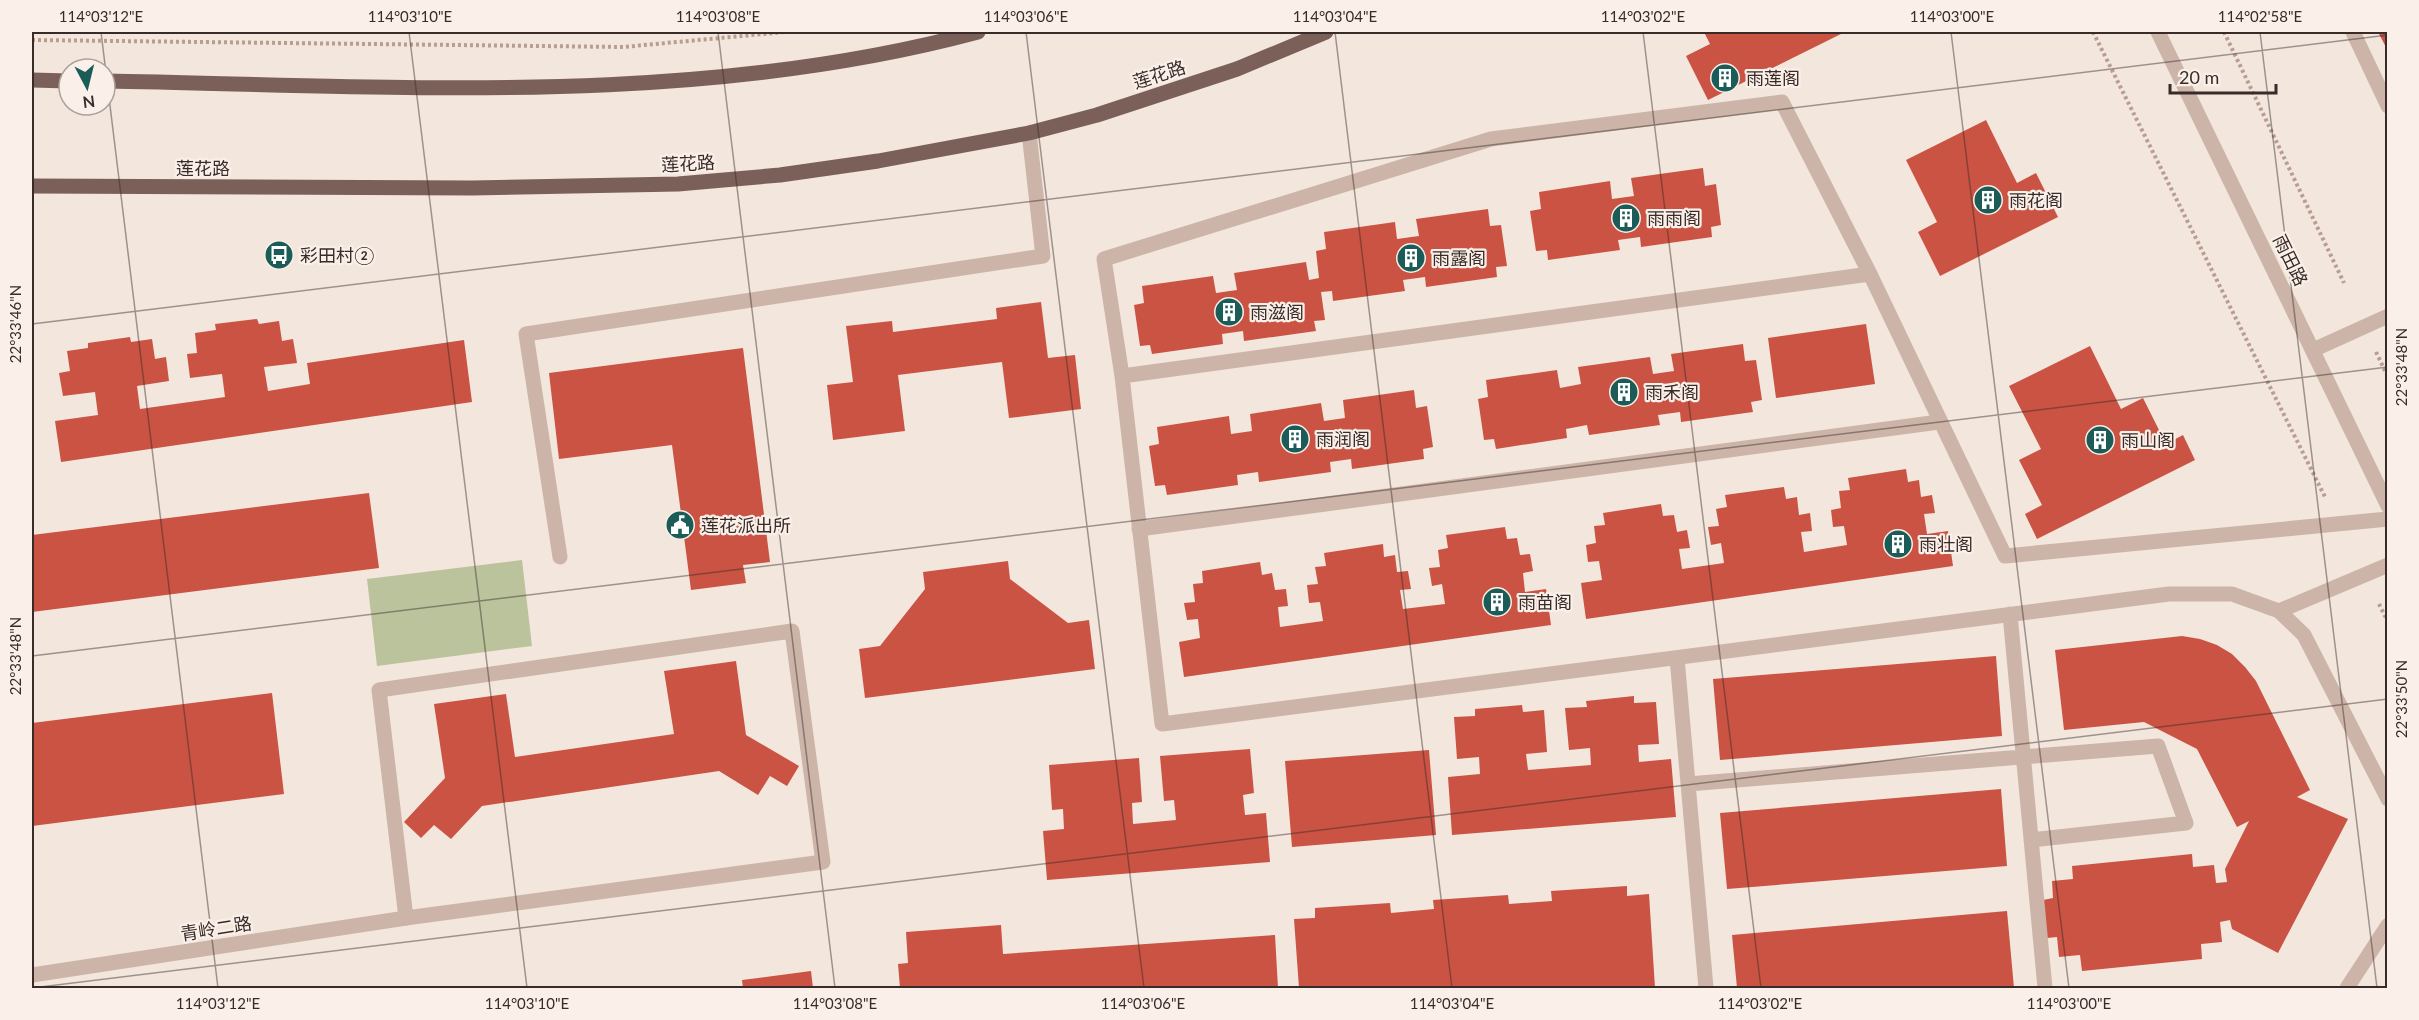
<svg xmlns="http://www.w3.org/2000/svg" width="2419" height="1020" font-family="Lato,'Noto Sans SC',sans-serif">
<rect width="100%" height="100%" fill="#f3e6dd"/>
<path fill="#bbc39c" d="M522,560L532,646L377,666L367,579Z"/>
<path fill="#ca5343" d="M1704,32H1845L1708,100L1686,56L1710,44Z
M2378,32H2388V51Z
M1986,120L2017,183L2036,173L2058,217L1940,276L1918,232L1937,222L1906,160Z
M1703,168L1705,186L1716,184L1721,225L1711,227L1712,237L1641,247L1640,237L1618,240L1620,250L1548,260L1547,250L1536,251L1530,211L1541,209L1539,192L1610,181L1612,199L1634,196L1631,178Z
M1488,209L1490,226L1501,225L1507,266L1496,267L1497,277L1426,287L1425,277L1403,280L1405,291L1333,301L1332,291L1321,292L1325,320L1314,321L1316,331L1244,341L1243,331L1222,334L1223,344L1152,354L1150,345L1140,346L1134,305L1144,303L1142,286L1213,276L1216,293L1237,290L1234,273L1306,262L1309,280L1319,278L1316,251L1326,249L1324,232L1395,222L1397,239L1419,236L1416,219Z
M1041,302L1048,358L1075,355L1081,409L1009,418L1002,362L898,375L905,431L833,440L827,385L853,382L846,326L892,321L893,332L997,319L996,308Z
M257,319L259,324L279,321L282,341L293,339L297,363L264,367L268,391L310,384L307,363L464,340L472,402L61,462L55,421L98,415L95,392L63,396L59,373L70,371L67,351L88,348V343L130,337L131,342L152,339L155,359L166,357L169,381L137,386L140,409L225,397L222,374L190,378L187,354L197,353L195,333L216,330L215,324Z
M1866,324L1875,384L1776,398L1768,338Z
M1743,344L1745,361L1756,360L1762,400L1751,402L1753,412L1681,422L1680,412L1658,415L1660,425L1589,435L1587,425L1566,429L1567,438L1496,449L1494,439L1484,440L1478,399L1488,397L1486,380L1557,370L1560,388L1581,384L1578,367L1650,357L1653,374L1674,371L1671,354Z
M2090,346L2121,409L2143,398L2166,444L2183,435L2195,460L2037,539L2025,514L2042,505L2019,460L2041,449L2009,386Z
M743,348L770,562L743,565L746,583L691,590L672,445L559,459L549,373Z
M1414,390L1416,408L1427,406L1433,447L1423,449L1424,459L1352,469L1351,459L1330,462L1331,472L1259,482L1258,472L1237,475L1238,485L1167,495L1165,485L1155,486L1149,446L1159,444L1157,427L1229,416L1231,434L1252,431L1250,414L1321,403L1324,421L1345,418L1343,400Z
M1906,469L1908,482L1919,480L1921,497L1932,495L1935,513L1924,514L1927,534L1948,531L1953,566L1586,619L1581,583L1602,580L1599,561L1588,562L1586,545L1596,543L1594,526L1605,525L1603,513L1661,504L1663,516L1674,515L1677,532L1687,530L1690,548L1679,549L1682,569L1724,563L1721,543L1711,545L1708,527L1719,526L1716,509L1727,507L1725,495L1784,487L1786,499L1797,497L1799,515L1810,513L1812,531L1801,532L1804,552L1847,545L1844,526L1833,527L1831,510L1841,508L1839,491L1850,490L1848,478Z
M369,493L379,568L32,612V535Z
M1505,527L1507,539L1517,538L1520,555L1530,554L1533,571L1523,573L1525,592L1546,589L1551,625L1184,677L1179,642L1200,638L1198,619L1187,620L1184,603L1195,602L1193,584L1203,583L1202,571L1260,562L1262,575L1272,573L1275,590L1286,589L1288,606L1278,607L1280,627L1323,621L1320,602L1309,603L1307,585L1318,584L1315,567L1326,566L1324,553L1383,544L1384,557L1395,555L1397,572L1408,571L1411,589L1400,590L1403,609L1445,604L1442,584L1432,586L1429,568L1440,567L1438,550L1448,548L1446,535Z
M1008,561L1010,579L1068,623L1089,620L1095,669L865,698L859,649L880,646L925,589L923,572Z
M2182,636L2200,639L2217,645L2232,654L2245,667L2256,681L2310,790L2297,797L2348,819L2278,953L2232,929L2230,920L2220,922L2222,942L2201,944L2202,959L2082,971L2080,955L2059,957L2057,937L2047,938L2043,900L2053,898L2052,881L2073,879L2072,866L2192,854L2193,867L2214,865L2216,883L2227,882L2225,869L2249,821L2237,827L2197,749L2144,722L2064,730L2055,650Z
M1996,656L2002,736L1720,760L1713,679Z
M736,661L746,735L799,766L787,786L770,776L758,795L719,771L482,806L451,839L434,825L421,838L404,822L445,778L434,704L506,694L515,757L674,734L664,671Z
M272,693L284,794L32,826V723Z
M1634,696V703L1656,702L1659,744L1638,745L1639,762L1671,759L1676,817L1452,835L1448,777L1480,774L1479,757L1457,759L1454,717L1475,716V709L1522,705L1523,712L1544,710L1547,752L1526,754L1528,770L1591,765L1590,748L1569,750L1565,708L1587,707L1586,701Z
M1250,749L1254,793L1243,795L1245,815L1266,813L1270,862L1047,880L1043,831L1064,829L1063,809L1052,810L1049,765L1139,758L1142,802L1132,803L1133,824L1176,820L1174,800L1164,801L1160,756Z
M1429,750L1436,835L1292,847L1285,761Z
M2001,789L2007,866L1727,889L1720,813Z
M1627,886V896L1649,894L1655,988H1299L1294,919L1315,918V908L1390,903L1391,913L1434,909L1433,900L1508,895L1509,904L1552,901L1551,891Z
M2007,911L2014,988H1737L1732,935Z
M1001,925L1003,954L1275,935L1278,988H900L898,964L908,963L906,932Z
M811,971L813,988H743L742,980Z"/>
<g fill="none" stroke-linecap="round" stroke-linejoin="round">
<path stroke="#b89d92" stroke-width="4" stroke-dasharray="3 3" stroke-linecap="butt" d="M2093,32L2326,499
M2224,32L2344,283
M32,40L623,47L785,32
M2376,352L2388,377
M2379,604L2388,622"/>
<path stroke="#ccb4a8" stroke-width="15" d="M1122,376L1870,274
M2388,519L2005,556L1870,274L1782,102L1491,139L1104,259L1122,376L1162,724L2169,594H2232L2279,611L2304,635L2388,799
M1139,529L1939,422
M560,557L526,334L1043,256L1029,133
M2279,611L2388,565
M2010,614L2045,988
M792,631L823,862L406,918L379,690Z
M1677,658L1706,988
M1688,784L2158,746L2186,823L2031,840
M2347,988L2388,925"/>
<path stroke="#ccb4a8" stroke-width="15" d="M2353,32L2388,106
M2313,350L2388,316
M32,975L406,918"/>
<path stroke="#ccb4a8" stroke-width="15" d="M2158,32L2388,506"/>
<path stroke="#7b6059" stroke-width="15" d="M32,80L69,81
M105,81C396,86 694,108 978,32
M32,186L472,188L678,184L780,175L878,161L1029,133L1097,115L1237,69L1326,32"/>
</g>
<path fill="none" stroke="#382b28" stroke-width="1.5" stroke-opacity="0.45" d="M101,32L218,988M409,32L527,988M718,32L835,988M1026,32L1144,988M1335,32L1452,988M1643,32L1761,988M1951,32L2069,988M2260,32L2377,988M32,324L2388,35M32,656L2388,367M32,988L2388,699"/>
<defs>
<g id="building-disc" transform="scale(1.5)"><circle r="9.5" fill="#1c5c58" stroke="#faf0e9"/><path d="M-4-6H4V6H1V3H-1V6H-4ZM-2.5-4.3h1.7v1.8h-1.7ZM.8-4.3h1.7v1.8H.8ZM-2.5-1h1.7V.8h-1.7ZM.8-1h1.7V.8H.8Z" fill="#fff"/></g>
<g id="bus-disc" transform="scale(1.5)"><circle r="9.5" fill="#1c5c58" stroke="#faf0e9"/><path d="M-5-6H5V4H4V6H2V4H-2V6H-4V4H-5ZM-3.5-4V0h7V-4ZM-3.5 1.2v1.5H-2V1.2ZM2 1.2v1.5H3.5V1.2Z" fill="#fff"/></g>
<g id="civic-disc" transform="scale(1.5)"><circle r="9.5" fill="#1c5c58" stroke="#faf0e9"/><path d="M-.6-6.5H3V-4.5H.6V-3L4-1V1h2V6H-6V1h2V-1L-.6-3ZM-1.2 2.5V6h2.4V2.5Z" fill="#fff"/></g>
</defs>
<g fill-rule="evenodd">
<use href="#building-disc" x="1725" y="78"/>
<use href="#building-disc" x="1988" y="200"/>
<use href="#building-disc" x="1626" y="218"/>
<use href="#bus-disc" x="279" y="255"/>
<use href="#building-disc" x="1411" y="258"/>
<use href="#building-disc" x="1229" y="312"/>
<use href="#building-disc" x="1624" y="392"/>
<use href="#building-disc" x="1295" y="439"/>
<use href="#building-disc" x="2100" y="440"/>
<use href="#civic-disc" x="680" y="525"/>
<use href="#building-disc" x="1898" y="544"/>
<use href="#building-disc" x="1497" y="602"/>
</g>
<g text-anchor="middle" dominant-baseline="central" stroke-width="4.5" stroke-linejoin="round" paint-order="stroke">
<g font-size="18" fill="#382b28" stroke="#faf0e9">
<text transform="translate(1159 74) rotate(-18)">莲花路</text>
<text transform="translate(688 163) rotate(-3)">莲花路</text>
<text x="203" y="168">莲花路</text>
<text transform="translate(2291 260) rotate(64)">雨田路</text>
<text transform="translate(216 928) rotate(-9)">青岭二路</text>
</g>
<g font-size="18" fill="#382b28" stroke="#faf0e9" text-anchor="start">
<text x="1746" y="78">雨莲阁</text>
<text x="2009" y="200">雨花阁</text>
<text x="1647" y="218">雨雨阁</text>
<text x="300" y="255">彩田村②</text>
<text x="1432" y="258">雨露阁</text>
<text x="1250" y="312">雨滋阁</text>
<text x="1645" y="392">雨禾阁</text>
<text x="1316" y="439">雨润阁</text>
<text x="2121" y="440">雨山阁</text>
<text x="701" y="525">莲花派出所</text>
<text x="1919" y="544">雨壮阁</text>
<text x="1518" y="602">雨苗阁</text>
</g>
</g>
<rect width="2419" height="1020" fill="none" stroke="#faf0e9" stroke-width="66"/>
<g transform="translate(87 87) rotate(173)"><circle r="28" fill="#faf0e9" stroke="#aca19c" stroke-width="1.5"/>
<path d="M0-4.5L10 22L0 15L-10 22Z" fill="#1c5c58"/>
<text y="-9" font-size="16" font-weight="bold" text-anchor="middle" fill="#382b28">N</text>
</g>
<path d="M2170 84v9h106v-9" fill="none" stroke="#382b28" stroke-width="3"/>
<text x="2179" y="84" font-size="18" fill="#382b28" stroke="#faf0e9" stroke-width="4.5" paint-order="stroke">20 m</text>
<rect x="33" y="33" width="2353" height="954" fill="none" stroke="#382b28" stroke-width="2"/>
<g font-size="15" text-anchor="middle" fill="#382b28">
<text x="101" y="22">114°03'12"E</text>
<text x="410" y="22">114°03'10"E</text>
<text x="718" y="22">114°03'08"E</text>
<text x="1026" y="22">114°03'06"E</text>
<text x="1335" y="22">114°03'04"E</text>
<text x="1643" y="22">114°03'02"E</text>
<text x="1952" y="22">114°03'00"E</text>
<text x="2260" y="22">114°02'58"E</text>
<text transform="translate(16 324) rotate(-90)" y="5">22°33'46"N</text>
<text transform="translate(2402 367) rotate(-90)" y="5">22°33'48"N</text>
<text transform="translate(16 656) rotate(-90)" y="5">22°33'48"N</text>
<text transform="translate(2402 699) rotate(-90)" y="5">22°33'50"N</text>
<text x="218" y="1009">114°03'12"E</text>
<text x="527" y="1009">114°03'10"E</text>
<text x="835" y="1009">114°03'08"E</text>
<text x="1143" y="1009">114°03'06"E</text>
<text x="1452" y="1009">114°03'04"E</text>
<text x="1760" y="1009">114°03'02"E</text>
<text x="2069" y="1009">114°03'00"E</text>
</g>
</svg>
